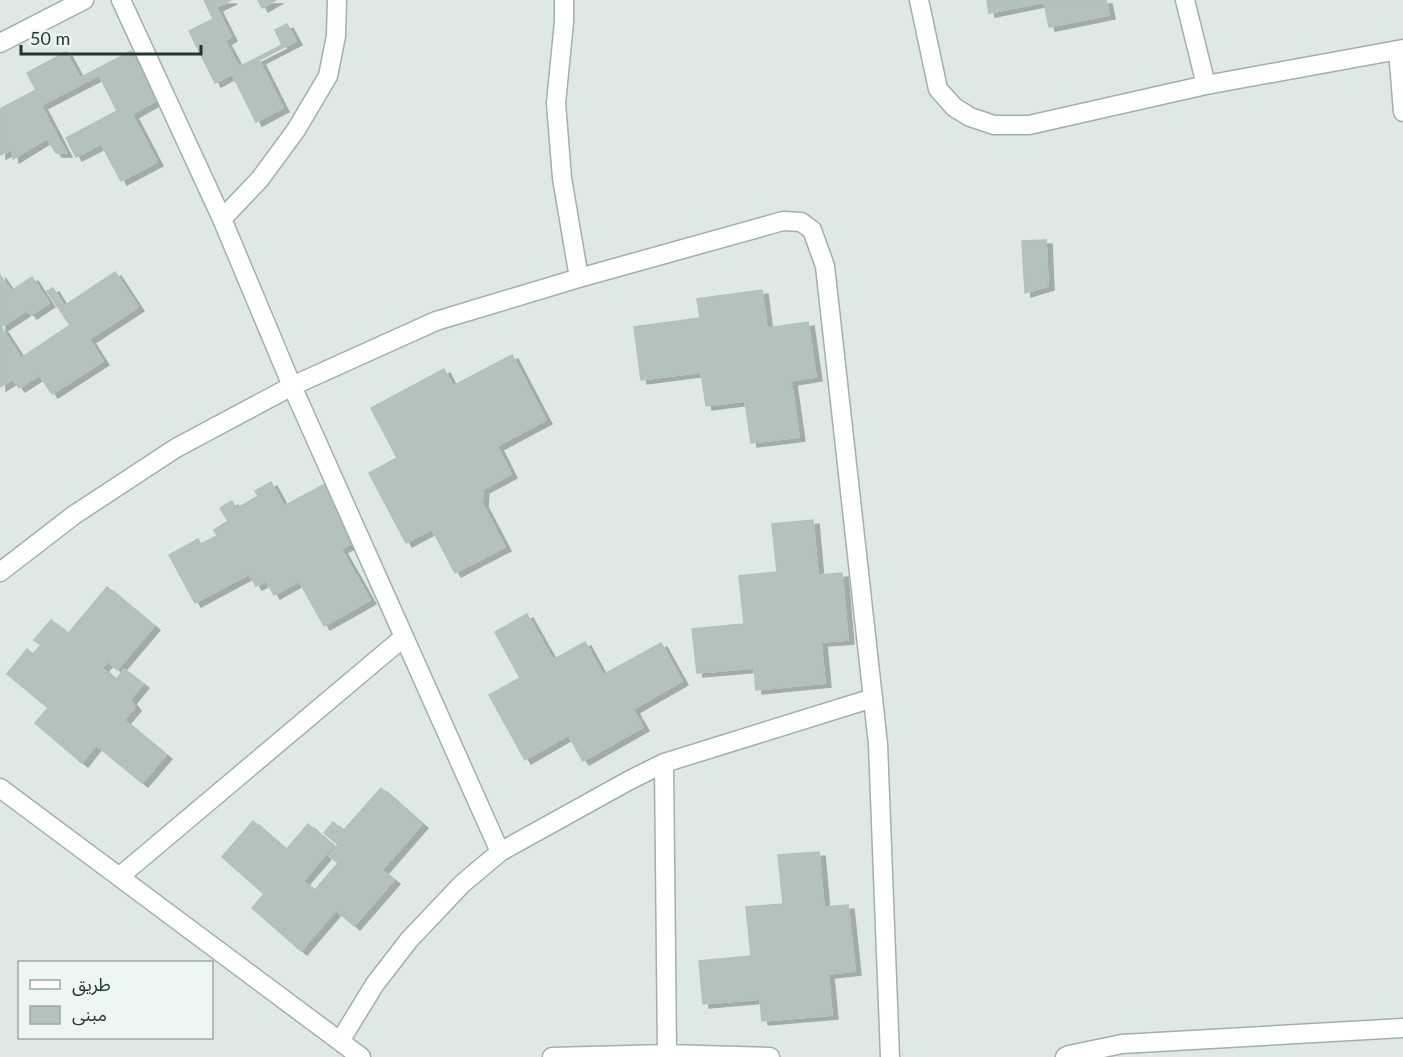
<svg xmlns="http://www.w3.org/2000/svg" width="1403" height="1057" font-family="Lato,'Noto Sans Arabic',sans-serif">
<defs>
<filter id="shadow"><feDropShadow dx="6" dy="4" stdDeviation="0" flood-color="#0004"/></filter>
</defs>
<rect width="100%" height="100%" fill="#dee9e3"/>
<path fill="#b3c3bc" stroke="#b1c2ba" stroke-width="1.5" filter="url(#shadow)" d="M204,0H231L216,7L231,37L225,41L239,67L282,45L275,30L287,24L296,41L259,60L283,108L256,122L232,74L215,83L189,31L213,19Z
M258,0H276L262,8Z
M987,0H1106L1109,15L1049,27L1044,2L989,13Z
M131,51L157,100L132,114L157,162L121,181L101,144L76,157L66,138L117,111L99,75L41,105L66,153H56L47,138L13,159L12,149L0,155V109L36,90L27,73L66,52L80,78Z
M1046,240L1048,286L1025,293L1022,241Z
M115,272L138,307L89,339L103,361L52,394L39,375L19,388L13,379L0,387V275L11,291L32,277L49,303L31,315L27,310L1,327L21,358L70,325L47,291L53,288L64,306Z
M762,290L767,328L808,322L816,377L791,381L799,437L751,443L745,401L706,406L701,372L641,380L634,327L700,318L697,299Z
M512,355L546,420L497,446L511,474L483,489L482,503L505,547L455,573L432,529L406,543L369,473L397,458L371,408L444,369L453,386Z
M271,482L284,506L327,483L358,540L341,549L370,600L324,626L299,581L274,595L266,581L256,586L249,574L195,603L169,555L198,539L201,544L217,536L214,530L228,521L220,508L232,501L236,509L258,496L255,491Z
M813,520L818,575L842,573L848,640L821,642L825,683L756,690L754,668L697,673L692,629L744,624L739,576L777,572L772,524Z
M107,587L154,626L117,670L108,661L102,668L116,680L124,669L143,684L130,700L135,707L124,720L166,755L142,783L96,745L82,763L35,723L48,708L7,674L27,649L33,654L41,645L34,640L51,620L68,634Z
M527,614L553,660L585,642L603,675L661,643L682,681L633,709L643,727L583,761L568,735L525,760L489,695L520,678L495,632Z
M381,788L422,824L382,870L394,880L354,926L336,910L301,951L252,908L264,894L222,857L253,821L286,850L308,824L333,846L303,881L314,891L338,863L329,856L338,845L324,833L333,822L343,831Z
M819,852L824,907L848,905L855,971L828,974L832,1015L762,1021L760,999L703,1004L699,961L751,956L746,907L783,904L778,855Z"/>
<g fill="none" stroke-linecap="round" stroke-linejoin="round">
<g stroke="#a1b0aa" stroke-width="21">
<path id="street" d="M121,0L222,219L292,386L500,852
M564,0V22L556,103L562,178L579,278
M919,0L938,89L954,107L970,117L994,125H1029L1206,85L1403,49
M1185,0L1206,85
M0,43L84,0
M1398,50L1403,112
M222,219L260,179L296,130L328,76L336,36L337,0
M0,572L74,515L176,448L292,386L436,321L579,278L783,221L801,222L812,230L825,266L878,744L890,1057
M664,763L667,1054
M0,788L361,1057
M119,877L404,637
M340,1041L375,984L409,940L462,884L500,852L628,781L664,763L873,698
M552,1057L667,1054L770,1057
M1065,1057L1069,1055L1122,1044L1403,1028"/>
</g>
<use href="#street" stroke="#fff" stroke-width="18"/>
</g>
<rect x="18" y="961" width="195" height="78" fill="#eef6f1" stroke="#9caaa4" stroke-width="1.5"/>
<rect x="30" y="980" width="30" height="9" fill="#ffffff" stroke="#9caaa4" stroke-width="1.5"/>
<text x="72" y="991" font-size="18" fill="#203730">طريق</text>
<rect x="30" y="1006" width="30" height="18" fill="#b3c3bc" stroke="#9caaa4" stroke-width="1.5"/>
<text x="72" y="1021" font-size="18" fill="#203730">مبنى</text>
<path d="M21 45v9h180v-9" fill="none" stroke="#203730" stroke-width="3"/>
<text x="30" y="45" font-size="18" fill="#203730" stroke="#eef6f1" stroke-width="4.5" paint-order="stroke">50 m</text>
</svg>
